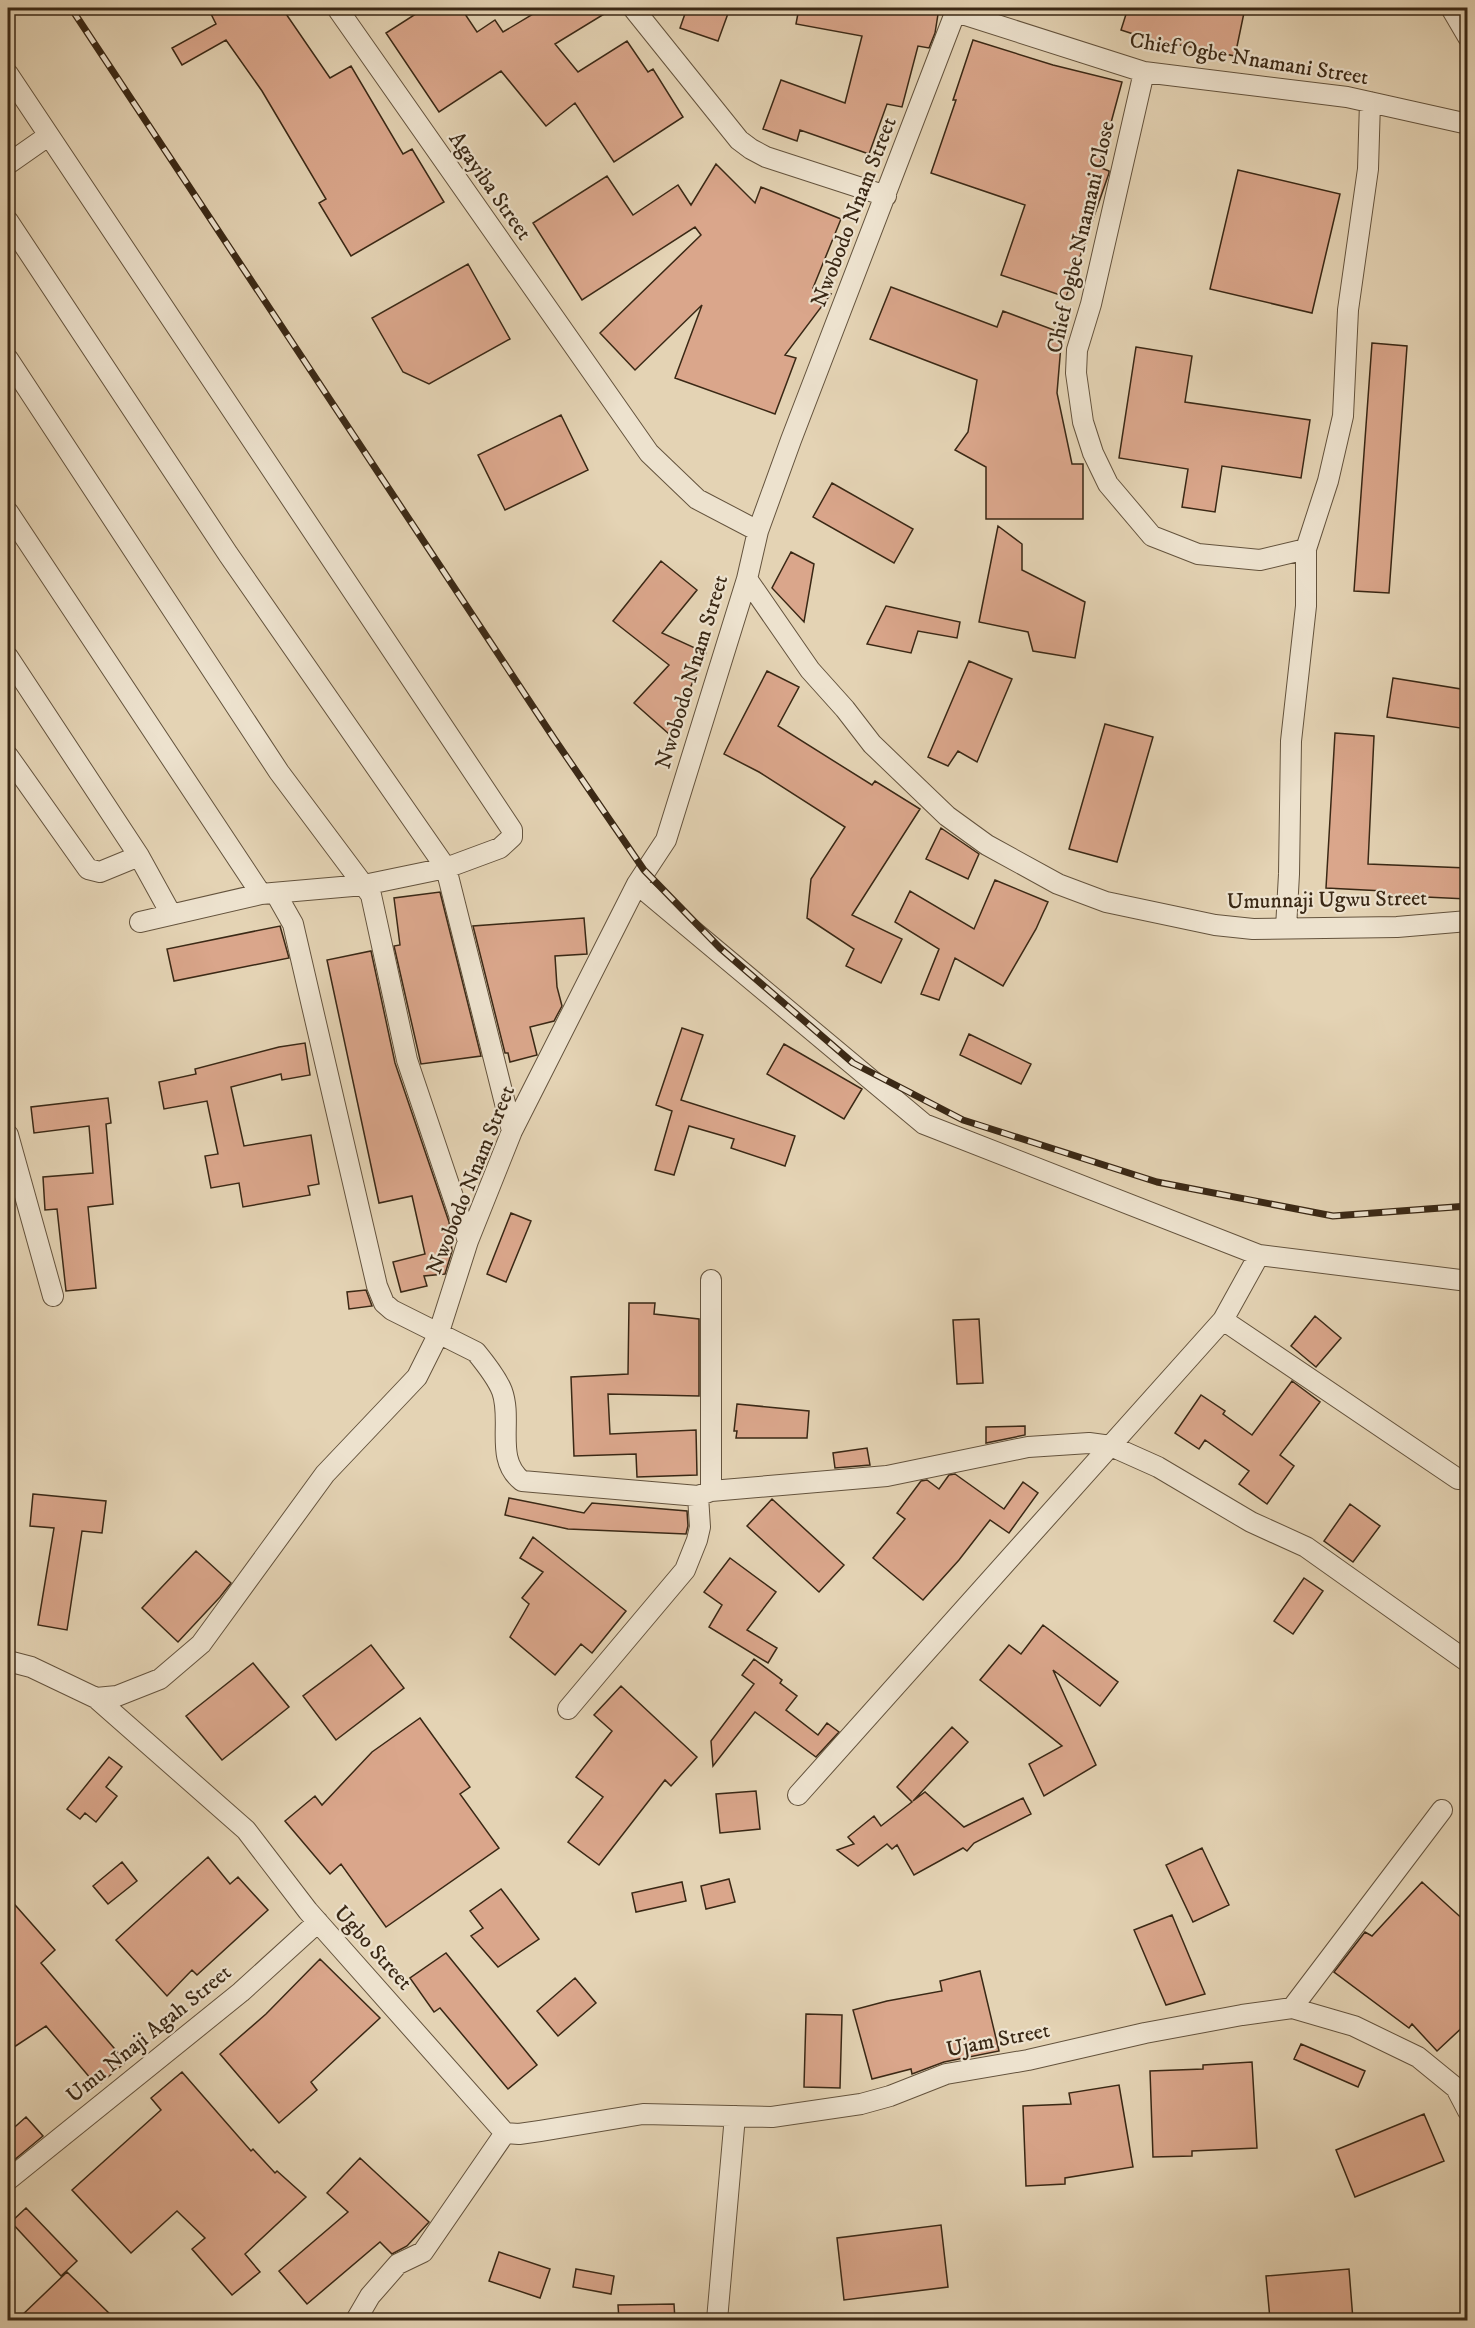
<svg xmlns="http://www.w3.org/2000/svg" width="1475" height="2328" font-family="'IM FELL DW Pica',serif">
<rect width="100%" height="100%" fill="#e4d3b4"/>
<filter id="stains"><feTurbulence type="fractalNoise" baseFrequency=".00333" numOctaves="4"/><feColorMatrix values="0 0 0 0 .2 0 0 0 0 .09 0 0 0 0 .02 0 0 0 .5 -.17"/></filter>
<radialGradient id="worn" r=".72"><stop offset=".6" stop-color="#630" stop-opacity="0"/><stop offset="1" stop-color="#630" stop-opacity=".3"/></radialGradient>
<path fill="#daa68b" stroke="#3a2815" stroke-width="1.5" d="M208,8H282L330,78L351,66L403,154L412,149L444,202L351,256L319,203L326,199L262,91L226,40L182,65L172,48L216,24Z
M425,8H461L477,32L495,20L503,32L543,8H614L555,44L578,72L627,41L648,72L653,69L683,117L614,162L575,103L546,126L501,71L439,112L386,33Z
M687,8H730L718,41L680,28Z
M799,8H939L935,33L929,48L918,46L902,107L887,104L869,154L800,130L797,141L763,129L781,80L845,103L862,36L796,24Z
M1128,8H1245L1235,56L1165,42L1164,44L1121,30Z
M973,40L1053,65L1122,82L1099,167L1109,171V173L1066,297L1001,275L1025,205L931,173L956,100H953Z
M716,164L755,203L761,187L841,219L813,288L831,294L785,355L796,358L775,414L675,378L702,305L635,370L600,333L701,235L695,227L582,300L533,223L607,176L633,215L678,185L691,205Z
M1238,170L1340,194L1312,313L1210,289Z
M468,264L510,339L429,384L403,372L372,318Z
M891,287L997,327L1003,311L1062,333L1057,393L1072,464H1083V519H986V467L955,450L968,432L977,380L870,339Z
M1372,343L1407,346L1389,593L1354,591Z
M1136,347L1192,356L1185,402L1310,420L1301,478L1222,466L1215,512L1182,507L1188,469L1119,458Z
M561,415L588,470L505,510L478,455Z
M832,483L913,529L894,563L813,517Z
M998,526L1022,544V570L1085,602L1075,658L1033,651L1028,632L979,622Z
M791,552L814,564L804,622L772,588Z
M661,561L697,590L662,633L706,653L669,734L634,703L669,665L613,621Z
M886,606L960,622L957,638L918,631L911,653L867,644Z
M969,661L1012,679L977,762L958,751L948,766L928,757Z
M767,671L799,687L778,726L872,785L875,781L920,809L852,915L902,939L881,983L846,966L854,949L807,918L811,879L845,827L759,772L724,754Z
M1393,678L1467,690V729L1387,717Z
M1105,724L1153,737L1117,862L1069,849Z
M1335,733L1374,736L1368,864L1467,868V899L1384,895V891L1326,888Z
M941,828L979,854L968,879L926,859Z
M995,880L1048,902L1036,929L1003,986L955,958L939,1000L921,994L939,949L895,922L910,891L974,929Z
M440,892L481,1056L421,1064L394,946L400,945L394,898Z
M584,918L587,954L555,956L557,987L562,1006L554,1021L530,1027L537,1055L510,1062L508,1053H505L473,926Z
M280,926L289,958L174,981L167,949Z
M371,951L395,1063L449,1222L452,1251L445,1274L424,1276L427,1286L401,1292L393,1262L425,1254L412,1196L379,1203L327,960Z
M682,1028L703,1035L681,1100L795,1136L785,1166L731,1148L734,1139L689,1126L674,1175L655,1170L672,1111L656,1105Z
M969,1034L1031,1064L1021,1084L960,1055Z
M305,1043L310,1075L282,1080L281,1074L231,1087L244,1146L311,1135L319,1184L308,1186L310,1195L243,1207L239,1183L211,1188L205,1156L218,1154L207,1101L164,1109L159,1082L196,1074L195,1069L279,1047Z
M784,1044L862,1089L844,1119L767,1074Z
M108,1098L111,1123L106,1124L113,1204L88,1207L96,1288L66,1291L57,1209L45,1210L43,1177L93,1173L89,1126L34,1133L31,1107Z
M511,1213L531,1221L506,1282L487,1274Z
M366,1290L372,1306L349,1309L347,1292Z
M629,1303H655L654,1314L699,1319V1396L608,1394L610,1434L696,1430L697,1475L637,1477L636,1454L574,1456L571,1377L628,1374Z
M1315,1316L1341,1338L1316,1367L1291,1346Z
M979,1319L983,1383L957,1384L953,1320Z
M1292,1381L1320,1402L1280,1455L1294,1466L1267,1504L1239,1484L1249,1471L1205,1440L1199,1449L1175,1433L1201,1395L1225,1411L1223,1414L1252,1435Z
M737,1404L809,1411L807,1438H736L737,1431H734Z
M1025,1426V1435L986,1443V1427Z
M867,1448L870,1465L835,1468L833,1453Z
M955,1474L1004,1509L1023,1482L1038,1493L1009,1533L990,1520L959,1560L923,1600L873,1558L905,1519L897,1513L921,1481L927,1480L939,1489L949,1475Z
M33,1494L106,1501L102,1533L82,1531L67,1630L38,1625L54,1528L30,1526Z
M509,1498L584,1513L592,1503L687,1511L688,1526L686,1534L568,1529L505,1515Z
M772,1499L844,1565L819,1592L747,1526Z
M1350,1504L1380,1526L1353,1562L1324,1541Z
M533,1537L626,1611L592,1653L581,1644L555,1675L510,1637L529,1604L522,1598L543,1572L520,1558Z
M196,1551L231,1583L220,1597L178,1642L142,1608Z
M730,1558L776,1592L747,1630L777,1648L768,1663L709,1627L722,1605L704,1592Z
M1304,1578L1323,1591L1293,1634L1274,1621Z
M1043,1625L1118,1682L1100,1706L1053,1670L1096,1765L1044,1796L1029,1764L1062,1746L980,1680L1009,1645L1021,1654Z
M371,1645L404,1688L336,1740L303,1696Z
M754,1659L782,1680L780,1683L797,1696L786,1710L818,1735L827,1723L839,1732L816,1757L755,1712L713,1766L711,1741L754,1684L742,1675Z
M253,1663L289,1707L222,1760L186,1716Z
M621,1686L697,1757L671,1786L665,1780L599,1865L568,1842L603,1797L576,1777L612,1731L594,1715Z
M420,1718L470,1787L460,1794L499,1848L386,1927L341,1864L330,1874L285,1821L315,1796L322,1805L372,1752Z
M952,1727L968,1742L913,1801L925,1792L964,1827L1023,1798L1031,1814L974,1843L967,1851L963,1848L914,1875L897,1845L892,1849L887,1844L858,1866L837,1850L854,1844L848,1837L874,1816L881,1826L912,1802L897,1787Z
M109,1757L122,1767L106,1787L117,1796L96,1822L85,1813L80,1819L67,1809Z
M756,1791L760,1829L720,1833L716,1794Z
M1202,1848L1229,1905L1193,1922L1166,1865Z
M208,1857L230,1884L238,1877L268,1910L197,1975L192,1970L167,1996L116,1940Z
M122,1862L137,1881L108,1904L93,1886Z
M729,1879L735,1902L706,1909L701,1886Z
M682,1882L686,1901L636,1912L632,1893Z
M1422,1882L1467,1923V2023L1437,2051L1412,2024L1409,2028L1334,1972L1365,1932L1372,1936Z
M501,1889L539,1939L498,1967L471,1936L483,1928L470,1911Z
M8,1897L55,1950L41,1963L126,2062L97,2086L46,2026L8,2051Z
M1172,1915L1205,1994L1166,2005L1134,1930Z
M446,1953L537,2065L508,2089L440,2008L434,2012L410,1978Z
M320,1959L380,2018L311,2082L317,2090L279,2123L220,2054L266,2014Z
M980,1971L999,2051L944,2062L912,2074L911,2069L872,2079L853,2010L887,2001L942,1991L940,1981Z
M575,1978L596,2003L558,2036L537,2011Z
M806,2014L842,2015L840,2088L804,2087Z
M1301,2044L1365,2071L1358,2087L1294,2059Z
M1252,2062L1257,2148L1192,2151V2156L1153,2157L1150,2071L1203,2069V2065Z
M182,2072L251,2151L253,2149L275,2173L277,2171L306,2197L245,2254L260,2272L232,2295L192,2249L205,2238L177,2211L131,2253L72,2190L161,2110L151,2098Z
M1119,2085L1133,2167L1065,2178V2184L1026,2186L1023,2106L1071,2104L1069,2093Z
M1424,2114L1444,2161L1355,2197L1336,2150Z
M26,2117L43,2136L13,2161L8,2155V2133Z
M360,2158L429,2222L407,2246L392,2254L380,2242L307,2304L279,2271L348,2212L327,2193Z
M26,2208L77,2261L61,2276L11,2222Z
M941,2225L948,2287L844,2300L837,2238Z
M499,2252L550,2269L540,2298L489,2281Z
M576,2269L614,2276L611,2294L573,2287Z
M1349,2269L1353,2320L1270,2319L1266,2276Z
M67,2272L116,2320H17Z
M674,2304L675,2320H619L618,2305Z"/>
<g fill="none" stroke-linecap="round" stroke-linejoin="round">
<g stroke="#64533d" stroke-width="22">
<path id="street" d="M337,8L649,453L697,499L758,531
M633,8L739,140L751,149L766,157L886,196
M1451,8L1468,37
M956,12L1144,72L1347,97L1468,124
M1144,72L1091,304L1077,350L1076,373L1083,422L1093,453L1108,484L1152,536L1198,554L1260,560L1306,549
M8,74L512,830V837L500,848L446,868L364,885L261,894L140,922
M8,164L48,136
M8,221L228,554L446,868L512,1131
M8,359L279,772L371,895L407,1060L468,1241
M8,512L261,894
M747,579L810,670L845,709L872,744L947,816L987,845L1058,884L1106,902L1215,925L1253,929L1397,927L1468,921
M8,657L139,856L171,914
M8,756L88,869L100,872L139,856
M637,884L924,1124L1259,1255L1468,1281
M276,894L293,924L377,1286L384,1303L392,1310L476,1352C485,1363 497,1378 502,1391C513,1421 494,1459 522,1481L698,1496L711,1491L887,1476L1028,1447L1089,1443L1111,1446L1158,1467L1251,1522L1306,1547L1468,1662
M1286,928L1289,874L1291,741L1306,606V549L1328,481L1343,416L1348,310L1368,169L1370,102
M8,1135L53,1296
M711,1280V1491
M1223,1320L1458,1479H1468
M8,1661L31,1667L96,1698L246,1830L308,1911L505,2133L423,2252L398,2264L370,2296L356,2320
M96,1698L117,1696L160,1679L201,1644L325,1474L417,1377L438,1335L468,1241L512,1131L637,884L666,840L747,579L758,531L791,440L957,8
M568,1709L685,1570L697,1540L700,1527L698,1496
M798,1795L1223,1320L1259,1255
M1292,2008L1442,1810
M505,2133L519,2134L540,2131L643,2114L772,2117L861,2104L890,2096L946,2074L1028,2060L1145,2033L1242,2015L1292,2008L1354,2026L1418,2057L1456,2088L1468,2111
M8,2180L241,1992L318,1922
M717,2320L735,2116"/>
</g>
<use href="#street" stroke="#ede2ce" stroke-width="20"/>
<g stroke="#3a2815" stroke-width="7">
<path id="rail" d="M71,8L555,740L644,870L720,948L853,1063L963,1120L1157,1182L1333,1216L1468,1206"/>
</g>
<use href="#rail" stroke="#ede2ce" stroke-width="4.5" stroke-dasharray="14" stroke-linecap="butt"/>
</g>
<g text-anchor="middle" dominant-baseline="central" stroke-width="4.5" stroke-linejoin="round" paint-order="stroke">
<g font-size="22" fill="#3a2815" stroke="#ede2ce">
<text transform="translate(1249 59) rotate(9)">Chief Ogbe Nnamani Street</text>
<text transform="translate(490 186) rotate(55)">Agayiba Street</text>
<text transform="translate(854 212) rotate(-69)">Nwobodo Nnam Street</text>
<text transform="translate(1081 237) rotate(-77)">Chief Ogbe Nnamani Close</text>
<text transform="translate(692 672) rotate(-73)">Nwobodo Nnam Street</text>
<text transform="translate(1327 900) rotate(-1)">Umunnaji Ugwu Street</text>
<text transform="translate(471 1180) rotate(-68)">Nwobodo Nnam Street</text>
<text transform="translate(373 1948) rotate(48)">Ugbo Street</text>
<text transform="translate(149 2034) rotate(-39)">Umu Nnaji Agah Street</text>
<text transform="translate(998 2040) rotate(-11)">Ujam Street</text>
</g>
</g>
<rect width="1475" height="2328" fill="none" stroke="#e4d3b4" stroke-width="30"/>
<rect x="9" y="9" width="1457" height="2310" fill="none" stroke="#3a2815" stroke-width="3"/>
<rect x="15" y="15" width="1445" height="2298" fill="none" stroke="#3a2815" stroke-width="1.5"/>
<rect width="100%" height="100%" filter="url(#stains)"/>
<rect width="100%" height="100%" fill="url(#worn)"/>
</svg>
